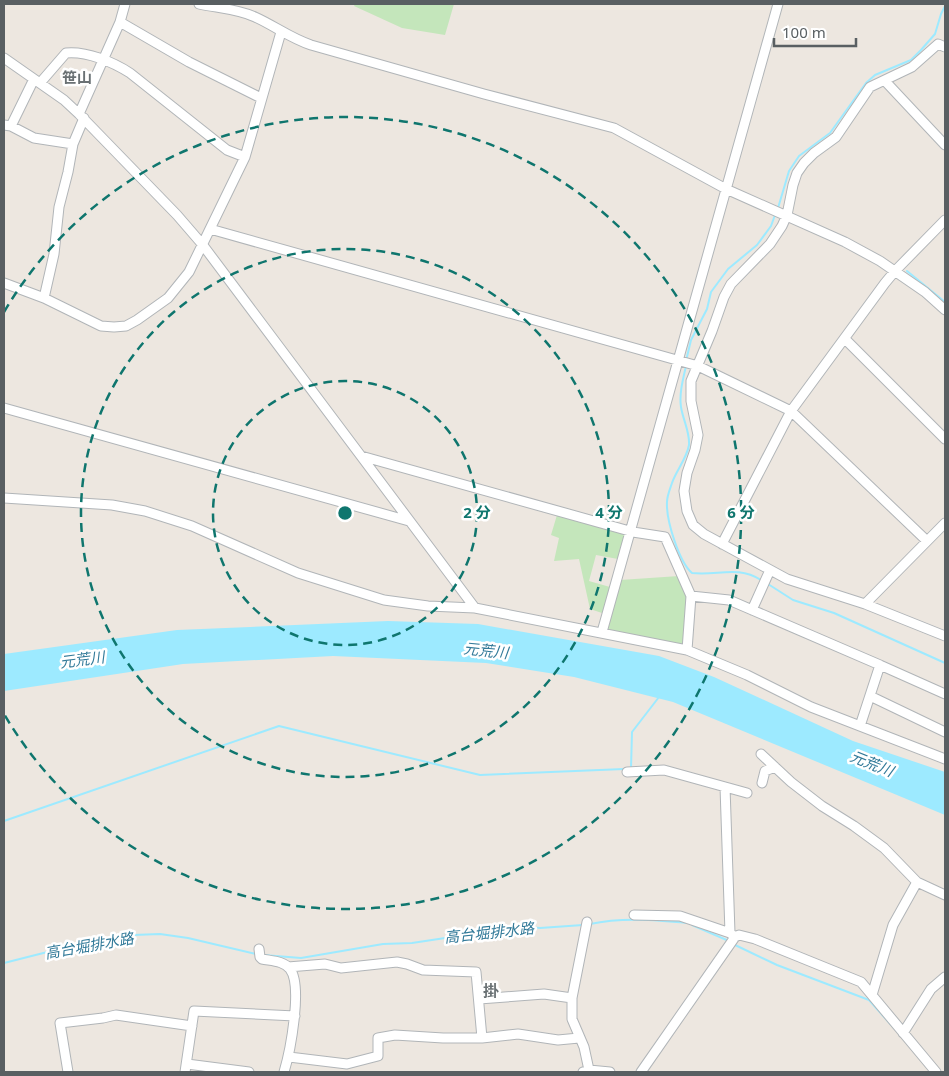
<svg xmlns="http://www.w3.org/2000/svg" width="949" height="1076" font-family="'Noto Sans','Noto Sans JP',sans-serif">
<rect width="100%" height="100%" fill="#ede7e0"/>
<path fill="#c4e6bb" d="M355,4H454L445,35L402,28L354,6Z
M557,515L625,533L618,559L596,555L589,581L610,587L620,580L679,576L689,600L685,647L607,630L611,616L590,609L579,559L554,561L559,538L551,535Z"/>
<path fill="#9deaff" d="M388,621L478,624L659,656L714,677L853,741L945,772V815L673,702L574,677L486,663L333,656L183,664L4,691V654L177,630Z"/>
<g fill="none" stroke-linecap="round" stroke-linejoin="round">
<path stroke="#9deaff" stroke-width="2" d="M778,208L789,171L799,156L830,133L866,83L875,75L911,60L921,50L935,34L941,14L945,6
M907,271L945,302
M686,361L691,340L707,309L711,292L728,269L757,245L771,226L775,215
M686,366C683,379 679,394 681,407C683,420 690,432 689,445C687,458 676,471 672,483C670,489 667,496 667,502C666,520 679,562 692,573C718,576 737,565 761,580
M768,584L793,600L834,613L945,663
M631,768L632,732L659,697
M4,821L279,726L480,775L624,769
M590,924C622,917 656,920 688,923
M692,925L729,941
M733,944L777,965L869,1000L894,1028
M263,955L301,958L383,944L412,943L485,932L529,927L540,928L583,925
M4,963L71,946L133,935L160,934L188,938L256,954"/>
<g stroke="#b1b5b8" stroke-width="11">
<path id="minor" d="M199,4C217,8 238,9 255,17C275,26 290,38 311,45L484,94L614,128L726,189L845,242L880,261L925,292L945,310
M120,22L189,62L261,98
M945,47L938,44L912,67L870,87L836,137L814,153L804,163L797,173L793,185L787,215L782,226L770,244L731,284L724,297L712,331L691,381V401L698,435L695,450L687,473L684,491L687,511L693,525L704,534L787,579L865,604L945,636
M4,58L64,100L79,114L177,215L202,244L475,608
M885,81L945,145
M40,83L66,53C87,51 113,62 130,73L227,150L245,157
M79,114L120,22L125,4
M4,125L11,126L34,138L73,144
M11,126L34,79
M210,229L698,366L791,411L927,541
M4,283L44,298L101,326L114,327L126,326L137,320L168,298L189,272L245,157L281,32
M44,298L54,254L59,207L68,172L73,144L84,118
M845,339L945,439
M4,408L409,521
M361,456L633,532L665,537L691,596L729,600L880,665L860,726
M4,498L112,505L145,511L192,526L298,573L384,600L428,606L475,608L687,650L747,675L811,707L945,759
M722,544L791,411L885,283L895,271L945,220
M865,604L945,523
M752,610L770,570
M602,632L778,4
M687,650L691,596
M880,665L945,694
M870,696L945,732
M761,754L791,782L822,806L854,826L884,848L917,882L945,895
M627,772L664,770L747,793
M762,783L765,771L775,767
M725,787L730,933
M634,915L680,916L730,933L735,937L739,935L755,939L861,982L936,1072
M587,922L572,998V1019L584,1047L589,1070
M259,949L260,957L262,959C272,961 284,961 290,969C303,986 290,1052 284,1072
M288,967L325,964L341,968L397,962L407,964L423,970L476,972L482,1038
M872,995L893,925L917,882
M479,999L544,994L572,998
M903,1033L931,989L945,977
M289,1057L347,1064L378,1056V1038L395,1035L443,1038H482L518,1034L558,1040L579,1038
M187,1064L249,1072
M68,1072L60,1023L103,1018L116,1015L192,1026
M185,1072L194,1011L295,1016
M583,1072L589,1070L610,1072
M641,1072L735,937"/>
</g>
<use href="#minor" stroke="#fff" stroke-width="9"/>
</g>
<g fill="none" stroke="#0f766e" stroke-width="2.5" stroke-dasharray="9 6">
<circle cx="345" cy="513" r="132"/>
<circle cx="345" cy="513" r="264"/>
<path d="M4 312A396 396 0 1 1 4 714"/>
</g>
<g text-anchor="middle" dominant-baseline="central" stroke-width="5" stroke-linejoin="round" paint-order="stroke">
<g font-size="15" font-weight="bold" fill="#6a7174" stroke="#fff">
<text x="77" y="77">笹山</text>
</g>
<g font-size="15" font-style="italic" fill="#327a99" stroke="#fff">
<text transform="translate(486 650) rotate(6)">元荒川</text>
<text transform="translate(82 659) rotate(-7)">元荒川</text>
<text transform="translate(872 763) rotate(22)">元荒川</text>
<text transform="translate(489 932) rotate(-6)">高台堀排水路</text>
<text transform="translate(89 945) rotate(-10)">高台堀排水路</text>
</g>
<g font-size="16" font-weight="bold" fill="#6a7174" stroke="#fff">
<text x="491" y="991">掛</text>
</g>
</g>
<circle cx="345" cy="513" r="8" fill="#0f766e" stroke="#fff" stroke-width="2.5"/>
<g font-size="15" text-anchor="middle" font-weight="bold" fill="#0f766e" stroke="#fff" stroke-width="5" stroke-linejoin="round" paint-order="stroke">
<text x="477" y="518">2 分</text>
<text x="609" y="518">4 分</text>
<text x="741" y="518">6 分</text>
</g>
<rect width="949" height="1076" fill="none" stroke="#595f62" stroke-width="10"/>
<path d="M774 38v8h82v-8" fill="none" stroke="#595f62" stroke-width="2.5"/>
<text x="782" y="38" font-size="15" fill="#595f62" stroke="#ffffff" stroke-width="4" paint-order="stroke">100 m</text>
</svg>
